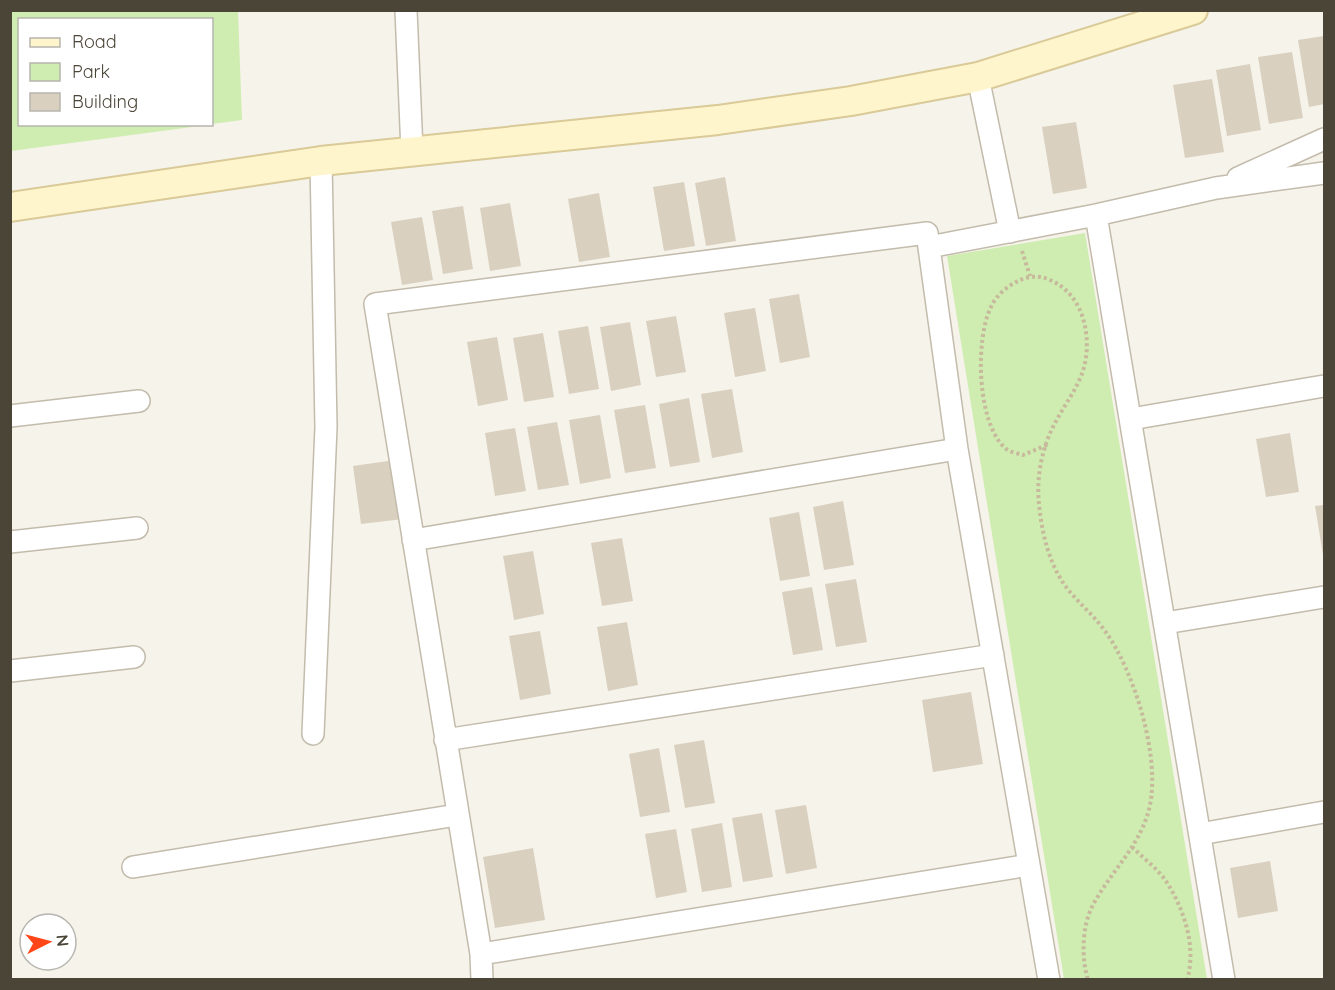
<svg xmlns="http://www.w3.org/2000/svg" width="1335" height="990" font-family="Quicksand,sans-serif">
<rect width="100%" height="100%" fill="#f6f3eb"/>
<path fill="#cfedb1" d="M10,11H238L242,120L212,124V20H20V124L207,125L11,151Z
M1085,233L1207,979H1064L947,256Z"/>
<path fill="#d9d0bf" d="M1324,36V104L1309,107L1298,40Z
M1292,52L1303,118L1269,124L1258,57Z
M1250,64L1261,130L1227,136L1216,70Z
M1212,79L1224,152L1185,158L1173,85Z
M1076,122L1087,188L1053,194L1042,127Z
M725,177L736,241L706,246L695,183Z
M684,182L695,246L664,251L653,187Z
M599,193L610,257L579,262L568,199Z
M510,203L521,266L490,271L480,208Z
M463,206L473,269L443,274L432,211Z
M422,217L433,280L402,285L391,222Z
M799,294L810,357L780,363L769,299Z
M755,308L766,371L735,377L724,313Z
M676,316L686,372L656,377L646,321Z
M630,322L641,385L611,391L600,327Z
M588,326L599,389L569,394L558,331Z
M543,333L554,397L524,402L513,338Z
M497,337L508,400L478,406L467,342Z
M732,389L743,452L712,458L701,394Z
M689,398L700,462L670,467L659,404Z
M645,405L656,468L625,473L614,410Z
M600,415L611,478L580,484L569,420Z
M557,422L569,485L538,490L527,427Z
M515,428L526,491L495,496L485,433Z
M1290,433L1299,492L1266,497L1256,439Z
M395,460L403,519L361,524L353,466Z
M843,501L854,565L824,570L813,507Z
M1324,505V554L1323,555L1315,506Z
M799,512L810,576L780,581L769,518Z
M622,538L633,601L602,606L591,543Z
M533,551L544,614L514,620L503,556Z
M856,579L867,642L836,647L825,584Z
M812,587L823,650L793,655L782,592Z
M627,622L638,685L608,691L597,627Z
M540,631L551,694L520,700L509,636Z
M971,692L983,764L933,772L922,700Z
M704,740L715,803L685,808L674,745Z
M659,748L670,812L640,817L629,754Z
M806,805L817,868L786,874L775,810Z
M762,813L773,877L743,882L732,818Z
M722,823L732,887L702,892L691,829Z
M676,829L687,892L656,898L645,834Z
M533,848L545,920L495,928L483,857Z
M1270,861L1278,911L1238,918L1230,868Z"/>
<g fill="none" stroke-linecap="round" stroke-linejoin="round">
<g stroke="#c3bcac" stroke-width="24">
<path id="minor" d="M406,10L412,151
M978,77L1010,232
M1238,178L1324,139
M929,247L1096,215
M10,416L139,401
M1131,419L1324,386
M413,540L957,449
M10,542L137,528
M1165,623L1324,597
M10,671L134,657
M313,734L326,427L321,161
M445,740L993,655
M1200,834L1324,812
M133,867L457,815
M481,954L1029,865
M482,980L481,954L375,304L927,233L957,449L1049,980
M1224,980L1096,215L1216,188L1324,173"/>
</g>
<g stroke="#d9ca98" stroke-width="32">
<path id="secondary" d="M10,207L321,161L718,120L851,101L978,77L1193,10"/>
</g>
<path stroke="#c6b99c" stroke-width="4" stroke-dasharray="3 3" stroke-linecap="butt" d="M1022,251L1030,276
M1047,445L1023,455C1017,453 1008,452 1004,447C977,421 975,339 991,307C996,295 1009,285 1020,280C1030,276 1040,275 1050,280C1084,294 1093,338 1083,371C1076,391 1063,407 1054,425C1042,448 1036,478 1039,504C1042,535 1050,569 1071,593C1082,606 1095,617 1105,631C1134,671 1158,750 1151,799C1145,842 1112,869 1093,905C1082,925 1081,958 1088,980
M1132,847C1143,858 1157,868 1166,881C1184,909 1197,947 1187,980"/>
<use href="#minor" stroke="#fff" stroke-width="21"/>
<use href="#secondary" stroke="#fff5cc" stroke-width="28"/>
</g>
<rect width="1335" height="990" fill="none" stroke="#4b4538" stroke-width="24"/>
<rect x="18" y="18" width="195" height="108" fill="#ffffff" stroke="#b7b5af" stroke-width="1.5"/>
<rect x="30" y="38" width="30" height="9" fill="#fff5cc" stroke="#b7b5af" stroke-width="1.5"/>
<text x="72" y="48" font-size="18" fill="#4b4538">Road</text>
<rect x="30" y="63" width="30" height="18" fill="#cfedb1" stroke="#b7b5af" stroke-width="1.5"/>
<text x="72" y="78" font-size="18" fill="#4b4538">Park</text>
<rect x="30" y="93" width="30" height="18" fill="#d9d0bf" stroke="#b7b5af" stroke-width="1.5"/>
<text x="72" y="108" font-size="18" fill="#4b4538">Building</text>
<g transform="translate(48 942) rotate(84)"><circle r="28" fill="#ffffff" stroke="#b7b5af" stroke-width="1.5"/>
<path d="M0-4.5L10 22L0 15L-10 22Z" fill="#ff4619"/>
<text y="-9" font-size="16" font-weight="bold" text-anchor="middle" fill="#4b4538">N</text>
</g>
</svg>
